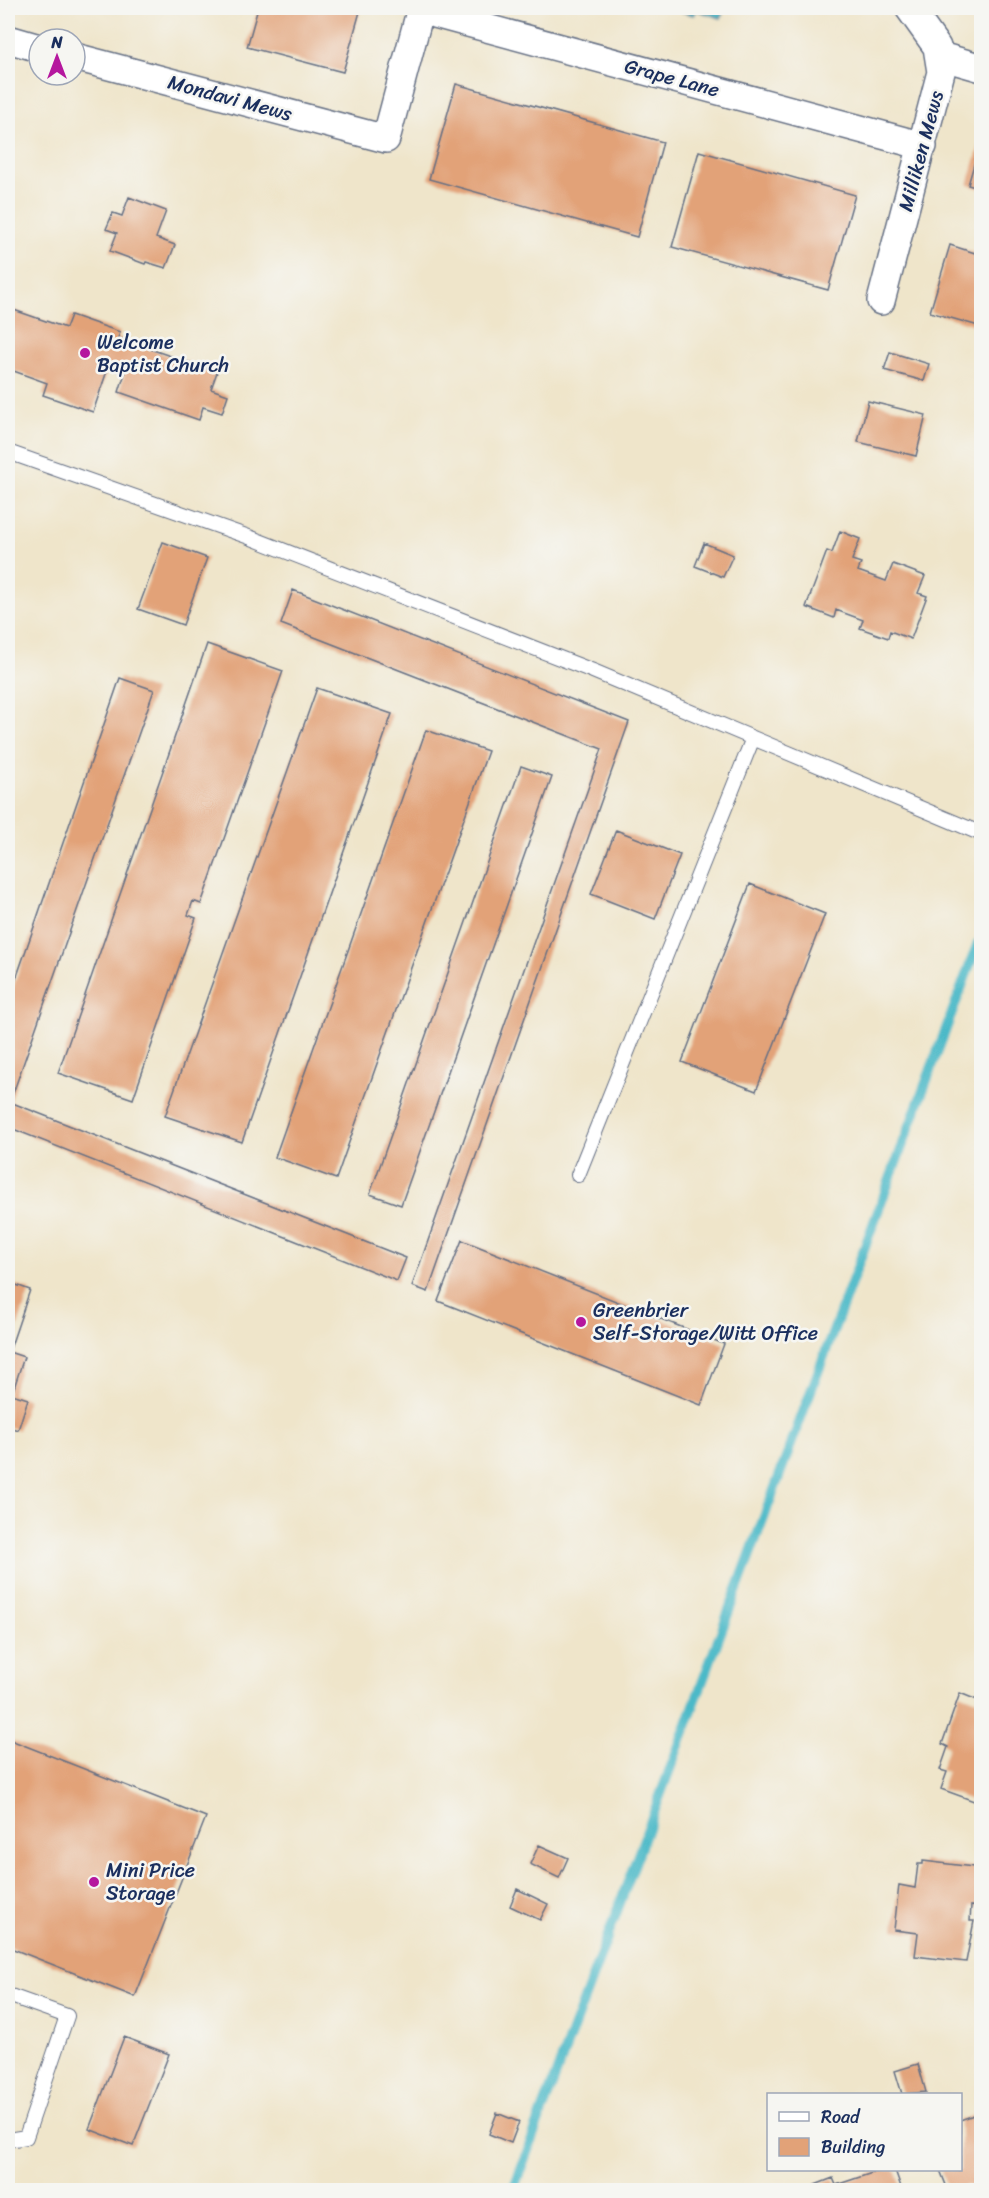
<svg xmlns="http://www.w3.org/2000/svg" width="989" height="2198" font-family="Sriracha,sans-serif">
<rect width="100%" height="100%" fill="#f6f6f2"/>
<filter id="ink" filterUnits="userSpaceOnUse"><feTurbulence type="fractalNoise" baseFrequency=".0167" numOctaves="2"/><feDisplacementMap in="SourceGraphic" scale="12" xChannelSelector="R" yChannelSelector="G"/><feConvolveMatrix kernelMatrix="1 2 1 2 8 2 1 2 1" color-interpolation-filters="sRGB"/></filter>
<filter id="wash" filterUnits="userSpaceOnUse"><feTurbulence type="fractalNoise" baseFrequency=".008" numOctaves="4" result="noise"/><feDisplacementMap in="SourceGraphic" scale="24" xChannelSelector="R" yChannelSelector="G"/><feGaussianBlur stdDeviation="1.35" result="paint"/><feColorMatrix in="noise" values="0 0 0 0 0 0 0 0 0 0 0 0 0 0 0 0 0 1.4 0 .05"/><feComposite in="paint" operator="in"/></filter>
<g filter="url(#wash)">
<rect width="100%" height="100%" fill="#efe5ca"/>
<path fill="#4cb9c8" stroke="#347493" stroke-width="1.5" d="M669,8H724L721,18L696,10L694,15Z"/>
<g fill="none" stroke-linecap="round" stroke-linejoin="round">
<path stroke="#4cb9c8" stroke-width="10" d="M513,2190L978,943"/>
</g>
<g id="blocks">
<path fill="#e2a278" d="M258,8H361L343,72L247,47Z
M456,84L663,142L637,237L429,179Z
M981,140H982V189L968,185Z
M699,151L855,195L828,290L672,247Z
M129,197L166,211L156,238L175,245L166,268L146,262L145,264L110,251L117,233L106,229L113,213L122,216Z
M982,234V327L930,312L950,245L975,253Z
M8,308L66,328L71,315L120,332L118,338L217,372L211,389L228,395L222,413L203,407L199,420L119,392L125,373L108,368L93,412L43,395L47,383L8,369Z
M890,352L929,364L924,381L884,370Z
M868,401L926,415L916,456L858,442Z
M840,531L860,539L852,560L861,563L858,571L886,581L893,564L925,576L918,593L927,596L911,639L890,631L888,638L860,628L863,620L836,610L834,618L806,607L827,551L832,553Z
M163,542L207,558L183,625L138,609Z
M704,543L733,555L723,577L695,566Z
M293,590L629,722L428,1292L412,1286L602,749L281,624Z
M207,644L283,671L201,904L193,901L188,915L196,918L133,1099L58,1073Z
M120,678L154,690L10,1102L406,1258L397,1281L8,1127V1002Z
M317,688L392,714L242,1142L165,1116Z
M426,730L488,751L336,1179L275,1157Z
M521,766L552,777L401,1205L370,1194Z
M616,830L680,855L655,919L591,894Z
M750,884L825,914L756,1091L682,1062Z
M462,1240L724,1344L701,1405L438,1301Z
M8,1282L30,1290L9,1352L24,1357L12,1394L28,1399L18,1430L8,1427Z
M960,1693L977,1700L979,1693L982,1694V1804L941,1789L947,1772L940,1770L948,1747L942,1744Z
M8,1739L206,1817L135,1997L8,1947Z
M539,1845L568,1858L559,1878L530,1864Z
M923,1861L982,1868V1908L971,1906L970,1921H974L966,1962L915,1956L918,1933L894,1930L899,1885L915,1888L918,1864H923Z
M517,1889L548,1904L540,1920L510,1906Z
M124,2037L169,2054L133,2146L89,2129Z
M918,2064L926,2092L902,2094L895,2071Z
M982,2112V2186L971,2190L969,2185L948,2190L940,2170H960V2120Z
M497,2113L519,2122L511,2143L489,2134Z
M881,2170H895L902,2190H817L815,2185L833,2178L836,2185Z"/>
</g>
</g>
<g filter="url(#ink)">
<use href="#blocks" fill-opacity="0" stroke="#656f84" stroke-width="1.5"/>
<g fill="none" stroke-linecap="round" stroke-linejoin="round">
<g stroke="#656f84" stroke-width="16">
<path id="lane" d="M8,452L249,537L593,671L982,834
M578,1175L753,738
M8,1995L67,2016L26,2137L8,2140"/>
</g>
<g stroke="#656f84" stroke-width="30">
<path id="street" d="M420,10L923,146
M8,39L39,48
M940,56L982,68
M75,57L386,139L421,8
M881,301L941,72L937,47L909,8"/>
</g>
<use href="#lane" stroke="#fff" stroke-width="14"/>
<use href="#street" stroke="#fff" stroke-width="27"/>
</g>
</g>
<g fill="#b5179e" stroke="#f6f6f2" stroke-width="2">
<circle cx="85" cy="353" r="6"/>
<circle cx="581" cy="1322" r="6"/>
<circle cx="94" cy="1882" r="6"/>
</g>
<g text-anchor="middle" dominant-baseline="central" stroke-width="5" stroke-linejoin="round" paint-order="stroke">
<g font-size="20" fill="#1b2f5e" stroke="#f6f6f2">
<text transform="translate(672 78) rotate(15)">Grape Lane</text>
<text transform="translate(230 98) rotate(15)">Mondavi Mews</text>
<text transform="translate(921 151) rotate(-75)">Milliken Mews</text>
</g>
<g font-size="20" fill="#1b2f5e" stroke="#f6f6f2" text-anchor="start">
<text x="97" y="342">Welcome<tspan x="97" dy="23">Baptist Church</tspan></text>
<text x="593" y="1310">Greenbrier<tspan x="593" dy="23">Self-Storage/Witt Office</tspan></text>
<text x="106" y="1870">Mini Price<tspan x="106" dy="23">Storage</tspan></text>
</g>
</g>
<rect width="989" height="2198" fill="none" stroke="#f6f6f2" stroke-width="30"/>
<rect x="767" y="2093" width="195" height="78" fill="#f6f6f2" stroke="#9ea6b7" stroke-width="1.5"/>
<rect x="779" y="2112" width="30" height="9" fill="#ffffff" stroke="#9ea6b7" stroke-width="1.5"/>
<text x="821" y="2123" font-size="18" fill="#1b2f5e">Road</text>
<rect x="779" y="2138" width="30" height="18" fill="#e2a278" stroke="#9ea6b7" stroke-width="1.5"/>
<text x="821" y="2153" font-size="18" fill="#1b2f5e">Building</text>
<g transform="translate(57 57)"><circle r="28" fill="#f6f6f2" stroke="#9ea6b7" stroke-width="1.5"/>
<path d="M0-4.5L10 22L0 15L-10 22Z" fill="#b5179e"/>
<text y="-9" font-size="16" font-weight="bold" text-anchor="middle" fill="#1b2f5e">N</text>
</g>
</svg>
